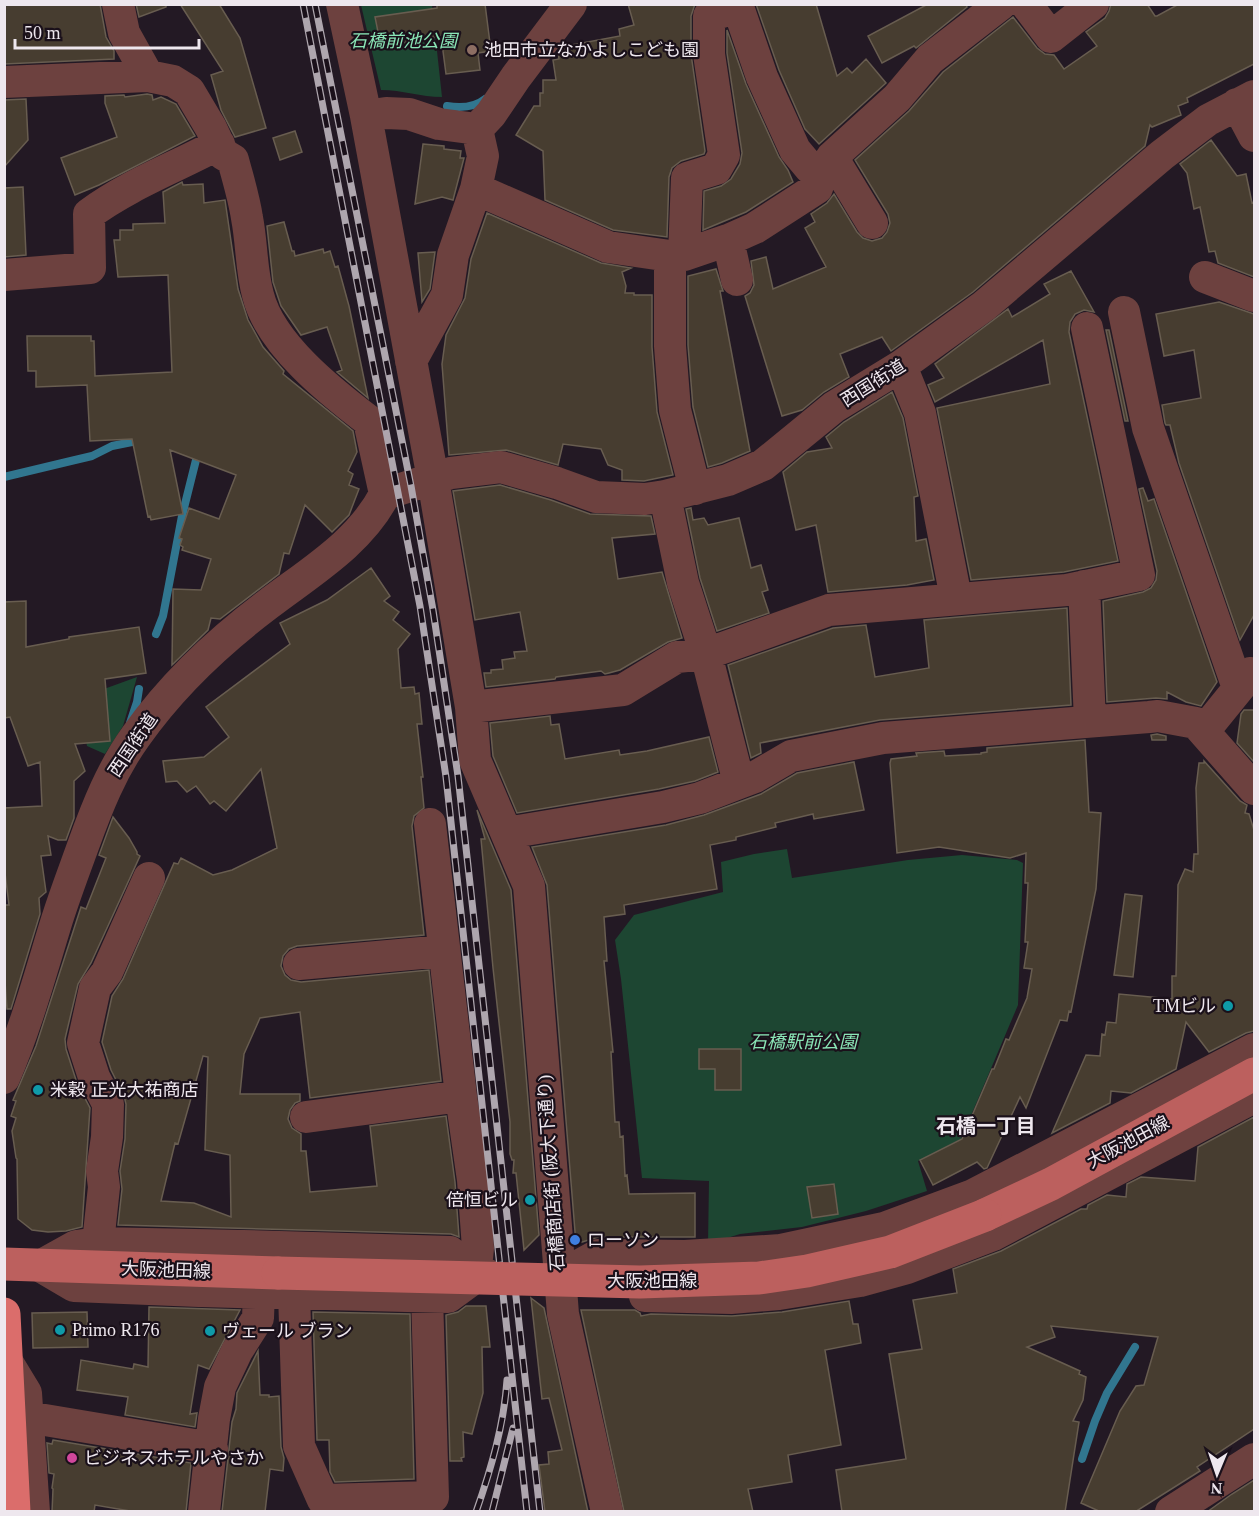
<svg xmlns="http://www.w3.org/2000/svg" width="1259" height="1516" font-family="'Times New Roman','Noto Sans JP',serif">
<rect width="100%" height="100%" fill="#231924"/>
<path fill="#1d4632" d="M361,5H432L442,97C421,97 402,90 381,90Z
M137,677L123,726L105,754L87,746L79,706L104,689Z
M787,849L792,878L908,860L962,855L1017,860L1023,863L1018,1005L961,1139L918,1161L927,1191L866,1211L802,1227L740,1234L708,1244L709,1181L642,1178L621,979L615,940L634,915L723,892L721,862L754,854Z"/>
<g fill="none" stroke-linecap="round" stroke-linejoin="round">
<path stroke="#31768f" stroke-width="8" d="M447,106C460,108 474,108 485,99
M4,477L75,460L92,456L112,446L142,440
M156,634L163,616L182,516L198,452
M130,723L137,702L139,689
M1082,1459L1095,1421L1107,1393L1135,1347"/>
</g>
<path fill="#473d30" stroke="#685d50" stroke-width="1.5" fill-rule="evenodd" d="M5,4H100L106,37L114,51V59L4,64Z
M136,4H166V7L139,17Z
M180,4H219L240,38L266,128L235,137L221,110L211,75L223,71Z
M437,4H485L491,51L478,53L480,70L446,74L441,36L381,47L375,17L437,8Z
M628,4H695L691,16V54L705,151L704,154L681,161L672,168L669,177L667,237L613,230L545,200L543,151L516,135L534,106H540V93H543V80H556L553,60L559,59L558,51L561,47L620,36L619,29L634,25Z
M756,4H816L837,76L847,68L852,73L866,59L886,83L819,144L805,129L779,70Z
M928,4H966L967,7L916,48L914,46L882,63L868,36Z
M1111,4H1147L1155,16H1157L1179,4H1254V64L1187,98L1188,102L1178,106L1181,115L1152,127L1150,125L1145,146L973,292L891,351L882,337L840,354L849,377L824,392L802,410L782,416L745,296L750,293L754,285L751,261L766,257L773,289L826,267L805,228L815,222L811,214L827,203L834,194L857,232L863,238L872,241L882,238L887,232L890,223L888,214L855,160L909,111L943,72L1013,17L1037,48L1045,54L1054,55L1064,69L1097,46L1086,32L1105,18L1109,11Z
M727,30L746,84L779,157L788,170L793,182L746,212L703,230L704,191L721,186L731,179L740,164L742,153L727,53Z
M147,94L152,95L153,100L161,97L176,104L195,136L99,185L75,195L61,158L117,137L105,103V96L124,95L125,97Z
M26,99L28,140L4,167V100Z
M295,131L302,152L280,160L273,138Z
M1211,140L1237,176L1246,174L1252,203L1254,202V277L1218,263L1215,251L1209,252L1200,207L1194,209L1187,173L1180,164Z
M423,144L444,146V149L461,151L460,158H464L453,200L442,197L415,204Z
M182,182L183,185L203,184L204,203L225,200L238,289L248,320L263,347L284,371L283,374L353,431L357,452L348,471L353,474L349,485L359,489L349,515L332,532L305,505L289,554L284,553L279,574L220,619L211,618L208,630L172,665L173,589L201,590L211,559L182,550L183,547L180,545L182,539L179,538L189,508L219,519L236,475L170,450L183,514L151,520L150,516L148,517L132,439L90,441L87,385L36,387V371H28L27,336H91V341H94L95,376L172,372L168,275L118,277L114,240H120V230H133V224L165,223L163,192Z
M23,187L26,255L4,257V188Z
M487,213L601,263L631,268L622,272L626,286L625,293H634V295H652V347L657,412L673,475L644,481L622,480V470L608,465L601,449L563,444L558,465L506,450L449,455L442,364L446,335L465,298L471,259Z
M284,222L292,251H294L295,256L323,249L324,253L330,251L335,267L338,266L349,306L368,398L337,372L342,370L327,327L301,335L281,306L273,282L267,226Z
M435,252L430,289L422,302L418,253Z
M716,269L723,291H720L750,451L722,463L708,467L693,407L688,345V276Z
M1071,271L1094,312L1084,310L1075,314L1070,322L1069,332L1118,561L1064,572L971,580L937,408L1050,384L1043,340L935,402L928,385L944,378L935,364L1008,309L1012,317L1050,294L1044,284Z
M1219,302L1254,314V615L1240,640L1179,463L1170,425H1166L1165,423L1162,405L1201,398L1194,350L1164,356L1156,314Z
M1106,330H1109L1128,421H1125Z
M892,392L903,418L918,496L914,497L916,541L926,539L934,580L907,585L828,592L816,525L796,530L783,472L807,452L832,448L826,437L844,422Z
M500,485L551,500L590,514L651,516L655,534L612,538L618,579L662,572L682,638L668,642L620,670L609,673L605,674L601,671L556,677L555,679L486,687L484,673H491V670L503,669L502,660L515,658L514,652L527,651L520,612L475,620L453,491Z
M1143,488L1148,501L1154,499L1217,682L1201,706L1186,702L1167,692V699L1156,698L1107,702L1103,601L1143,592L1151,588L1156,580L1157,571L1139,489Z
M691,508L693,520L704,518L708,525L739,518L751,568L761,565L768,590L762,592L769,613L717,631L700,578L686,509Z
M371,568L390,596L384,601L399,612L393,620L410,634L398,649L401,688L414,687L415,694L419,693L422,724H417L423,777H421L424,808L414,816L412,826L424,935L297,946L289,949L283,956L281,966L285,975L291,980L301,982L429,970L441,1081L310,1098L300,1012L260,1018L244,1054L240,1094H300V1101L295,1103L290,1110L288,1119L292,1128L301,1134V1151H306L310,1192L377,1186L370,1126L446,1116L455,1182L459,1237L451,1234L118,1225L122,1189L120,1171L125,1139L126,1104L124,1096L111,1070L102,1042L112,996L123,979L174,863L178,864L181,858L213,875L232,870L277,848L261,769L226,811L214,801L210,804L196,786L187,792L177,781L166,782L163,761L204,757L229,737L206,707L290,644L280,623L327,600ZM203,1056L208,1057L205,1150L230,1155L231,1217L194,1203L161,1201L175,1143L178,1144Z
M26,601V647L69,639V637L139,627L146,673L105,679L110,741L75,744L85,771L74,781V818L66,840H58L48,836L51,855L41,856L46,892L39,898L40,914L11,1009H7L4,968V905H9L4,865V808L42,806L40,762L28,766L10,717L4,718V602Z
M1067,608L1071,705L880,720L760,743L761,753L751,758L728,665L833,628L866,625L875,677L929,668L924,620Z
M1244,710H1254V762L1237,743L1241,714Z
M550,716L551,725L559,724L565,759L619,750L620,755L647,751L709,737L718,772L695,781L659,789L517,813L493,756L490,723Z
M1157,734L1166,736V740H1152L1151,735Z
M1085,740L1089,812L1101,813L1096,889L1071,1012L1069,1011L1067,1021L1060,1020L1026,1108L1020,1097L987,1168L984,1169L977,1162L933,1185L920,1160L962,1139L992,1069H994L1006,1039L1009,1040L1027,998L1032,969L1024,968L1028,942H1025L1028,883H1025L1026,853L1010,858L939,847L897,853L890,763L891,759L917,756L916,753L944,751L945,756L981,754V753L987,752V748Z
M1204,761L1240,801L1247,805L1245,813L1249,814L1254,830V1031L1246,1033L1209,1052L1186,1022L1176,1069L1131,1093L1111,1091L1110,1103L1052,1133L1086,1055L1100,1056L1102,1034L1105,1035L1107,1022L1116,1023L1119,994L1172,999V976H1176L1178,885L1185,869L1193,872L1194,854H1198L1196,788L1199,763H1204Z
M854,762L864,810L814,819L813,814L775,823L776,827L736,837V840L710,845L717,889L624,905L625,914L604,917L607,961H604L613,1052H611L615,1122H619L620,1137L623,1136L625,1176L627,1175L629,1194L695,1193V1237H598L576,1244L547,885L532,847L666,825L704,815L761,794L797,773Z
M477,810L511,890L539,1235L524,1250L516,1173H513L514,1160H512L510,1154V1122L493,968L481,839H485Z
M113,817L129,838L137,852V854L140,856L91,963L78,984L65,1039L66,1049L77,1083L90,1108L82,1227L66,1231L48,1232L32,1230L18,1219L17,1159L16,1158L12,1131L16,1118L11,1116L16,1101L13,1100L36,1046L81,907L86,909L106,858L99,855Z
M1125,894L1142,896L1133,977L1114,975Z
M699,1049H741V1090H715V1069H699Z
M1254,1117V1429L1197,1467L1200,1471L1135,1512H1101L1081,1503L1120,1411L1136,1386L1144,1385L1158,1337L1051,1326L1055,1337L1027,1347L1080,1371L1079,1374L1086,1377L1083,1400L1073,1421L1079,1422L1065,1512H842L836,1470L906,1459L889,1354L922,1349L913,1300L957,1293L953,1269L1001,1251L1081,1209H1087L1088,1205L1107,1195L1126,1197L1127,1184L1141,1177L1195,1181L1198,1147Z
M834,1184L838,1214L812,1218L807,1187Z
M531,1298L544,1308L588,1512H545L539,1465L549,1464L548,1452L562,1450L549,1398L542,1399Z
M849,1301L853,1324H858L861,1343L825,1350L841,1445L788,1455L792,1482L748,1489L753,1512H624L581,1310H635L640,1313L641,1316L651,1314L732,1316L782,1312Z
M466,1306H486L490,1347H482L483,1393L472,1434L463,1432L464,1457L461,1458L462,1461H450L446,1315L458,1312Z
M149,1307L240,1310L209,1369L198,1365L190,1414L197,1413L195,1427L125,1415L128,1397L77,1390L81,1360L133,1369L134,1364L148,1367Z
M87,1312L88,1347L33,1348L32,1313Z
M313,1312L410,1314L414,1479L335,1482L330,1472L329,1440H317Z
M258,1351L260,1395H269V1397L279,1396L281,1447L284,1458L283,1471L270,1469L265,1512H222L232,1422L236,1409L237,1393Z
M53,1440L191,1463L186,1512H136L95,1505L94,1512H52L53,1489L52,1488L54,1474L49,1473L47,1443L52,1444Z
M1254,1480V1512H1207L1232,1494Z"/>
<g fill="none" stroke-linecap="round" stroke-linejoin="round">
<path stroke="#6d413f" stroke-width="32" d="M118,4L124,33L148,76
M342,4L366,116L433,479L471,707L475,760L529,886L563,1314L607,1512
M737,4L762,77L795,150L810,168L823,170
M1026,4L1051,37L1093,4
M4,82L148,76L173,81L189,91L211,128L223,154L233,160C238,179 244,198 247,218C252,243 251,270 258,295C270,344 331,392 369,421L385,494
M1237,104L1254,136
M366,116L386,113L409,114L439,124L477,129L491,114L516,77L571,4
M832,157L872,223
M476,189L608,247L670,256L684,255L728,240L755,228L817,188L823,170L832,157L897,98L930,59L1001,4
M728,240L737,280
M684,255L687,178L716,169L724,155L709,54V16L738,7
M670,256V346L675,410L695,489
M4,275L90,268L89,214C128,185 176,167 219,144
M1205,277L1254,296
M1124,312L1148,428L1238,688
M411,361L447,295L453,255L476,189L483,156L477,129
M901,366L920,413L956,598
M385,494L451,473L501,467L557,483L596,497L645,499L665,496L728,480L763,465L834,407L901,366L984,306L1162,155L1208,120L1254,96
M665,496L683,583L706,654L739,783
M1084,586L1090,721
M471,707L623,690L677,657L706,654L829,610L1067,590L1139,575L1087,328
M1204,731L1251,673
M430,824L461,1096L473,1180L478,1248L477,1258L471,1269
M507,833L663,807L700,798L739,783L755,777L791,756L883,738L1149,717L1158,716L1196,723L1254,789
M299,964L444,951
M4,1078C26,1027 40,975 56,923C64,897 74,871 83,846C97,807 112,769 136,736C172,685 218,642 267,605C310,572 360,543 385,494
M306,1117L461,1096
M98,1243L104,1187L102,1171L107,1137L108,1104L94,1077L83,1043L95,988L107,972L149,878
M478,1275L450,1252L243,1246L98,1243L76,1246L40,1266L74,1286L199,1291L448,1297L478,1275H488
M558,1277L598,1255L685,1256L781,1250L884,1228L973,1195L1254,1049
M294,1293L299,1446L323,1500L433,1497L427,1296
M645,1296L731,1298L779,1294L860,1281L907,1268L993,1235L1254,1097
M6,1360L26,1393L34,1512
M27,1417L212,1448
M204,1512L214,1419L220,1387L237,1351L258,1318L259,1292
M1171,1512L1254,1459"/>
<path stroke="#bc605e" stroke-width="33" d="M985,1215L1051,1184L1254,1074
M4,1264L278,1273"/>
<path stroke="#db6d6b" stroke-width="33" d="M4,1314L14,1512"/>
<g stroke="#aea6ae" stroke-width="7">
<path id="rail" d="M303,4L420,606L446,777L527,1512
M315,4L411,486L433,610L458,776L540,1512
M476,1512C491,1469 504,1425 507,1380
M492,1512L513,1428"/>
</g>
<use href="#rail" stroke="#1a101a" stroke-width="4.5" stroke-dasharray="14" stroke-linecap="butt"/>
<path stroke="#bc605e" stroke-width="33" d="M278,1273L640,1282L759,1278L807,1271L890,1252L985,1215"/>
</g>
<circle fill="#8d6e63" stroke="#1a101a" stroke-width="2" cx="472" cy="50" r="6"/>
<g fill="#0f9aa8" stroke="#1a101a" stroke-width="2">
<circle cx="1228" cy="1006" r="6"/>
<circle cx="38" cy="1090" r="6"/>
<circle cx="530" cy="1200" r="6"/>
<circle cx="60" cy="1330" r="6"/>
<circle cx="210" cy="1331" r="6"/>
</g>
<circle fill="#3f7fe0" stroke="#1a101a" stroke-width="2" cx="575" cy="1240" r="6"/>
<circle fill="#d1479c" stroke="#1a101a" stroke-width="2" cx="72" cy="1458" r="6"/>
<g text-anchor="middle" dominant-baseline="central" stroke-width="4.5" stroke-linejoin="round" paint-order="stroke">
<g font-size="18" font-style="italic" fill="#8ae5b6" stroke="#1a101a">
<text x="403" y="41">石橋前池公園</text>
<text x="803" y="1042">石橋駅前公園</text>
</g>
<g font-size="18" fill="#eee7ee" stroke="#1a101a" text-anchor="start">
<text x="484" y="50">池田市立なかよしこども園</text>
<text x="1216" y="1006" text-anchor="end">TMビル</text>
<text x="50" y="1090">米穀 正光大祐商店</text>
<text x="518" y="1200" text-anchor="end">倍恒ビル</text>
<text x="587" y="1240">ローソン</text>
<text x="72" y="1330">Primo R176</text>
<text x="222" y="1331">ヴェール ブラン</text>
<text x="84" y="1458">ビジネスホテルやさか</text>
</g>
<g font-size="18" fill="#eee7ee" stroke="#1a101a">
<text transform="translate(873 383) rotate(-32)">西国街道</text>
<text transform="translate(133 745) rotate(-56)">西国街道</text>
<text transform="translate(1128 1142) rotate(-28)">大阪池田線</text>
<text transform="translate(551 1173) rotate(-94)">石橋商店街 (阪大下通り)</text>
<text transform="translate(166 1270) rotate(2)">大阪池田線</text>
<text x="652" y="1281">大阪池田線</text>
</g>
<g font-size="20" font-weight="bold" fill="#eee7ee" stroke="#1a101a">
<text x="986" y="1126">石橋一丁目</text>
</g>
</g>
<rect width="1259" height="1516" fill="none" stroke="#eee7ee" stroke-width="12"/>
<g transform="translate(1217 1474) rotate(182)" stroke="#1a101a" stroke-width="4.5" paint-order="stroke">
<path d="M0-4.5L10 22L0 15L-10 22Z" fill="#eee7ee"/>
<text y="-9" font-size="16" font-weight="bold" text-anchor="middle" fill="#eee7ee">N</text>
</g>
<path d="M15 39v9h184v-9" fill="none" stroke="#eee7ee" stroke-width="3"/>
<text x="24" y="39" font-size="18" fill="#eee7ee" stroke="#1a101a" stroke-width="4.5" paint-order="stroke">50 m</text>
</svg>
